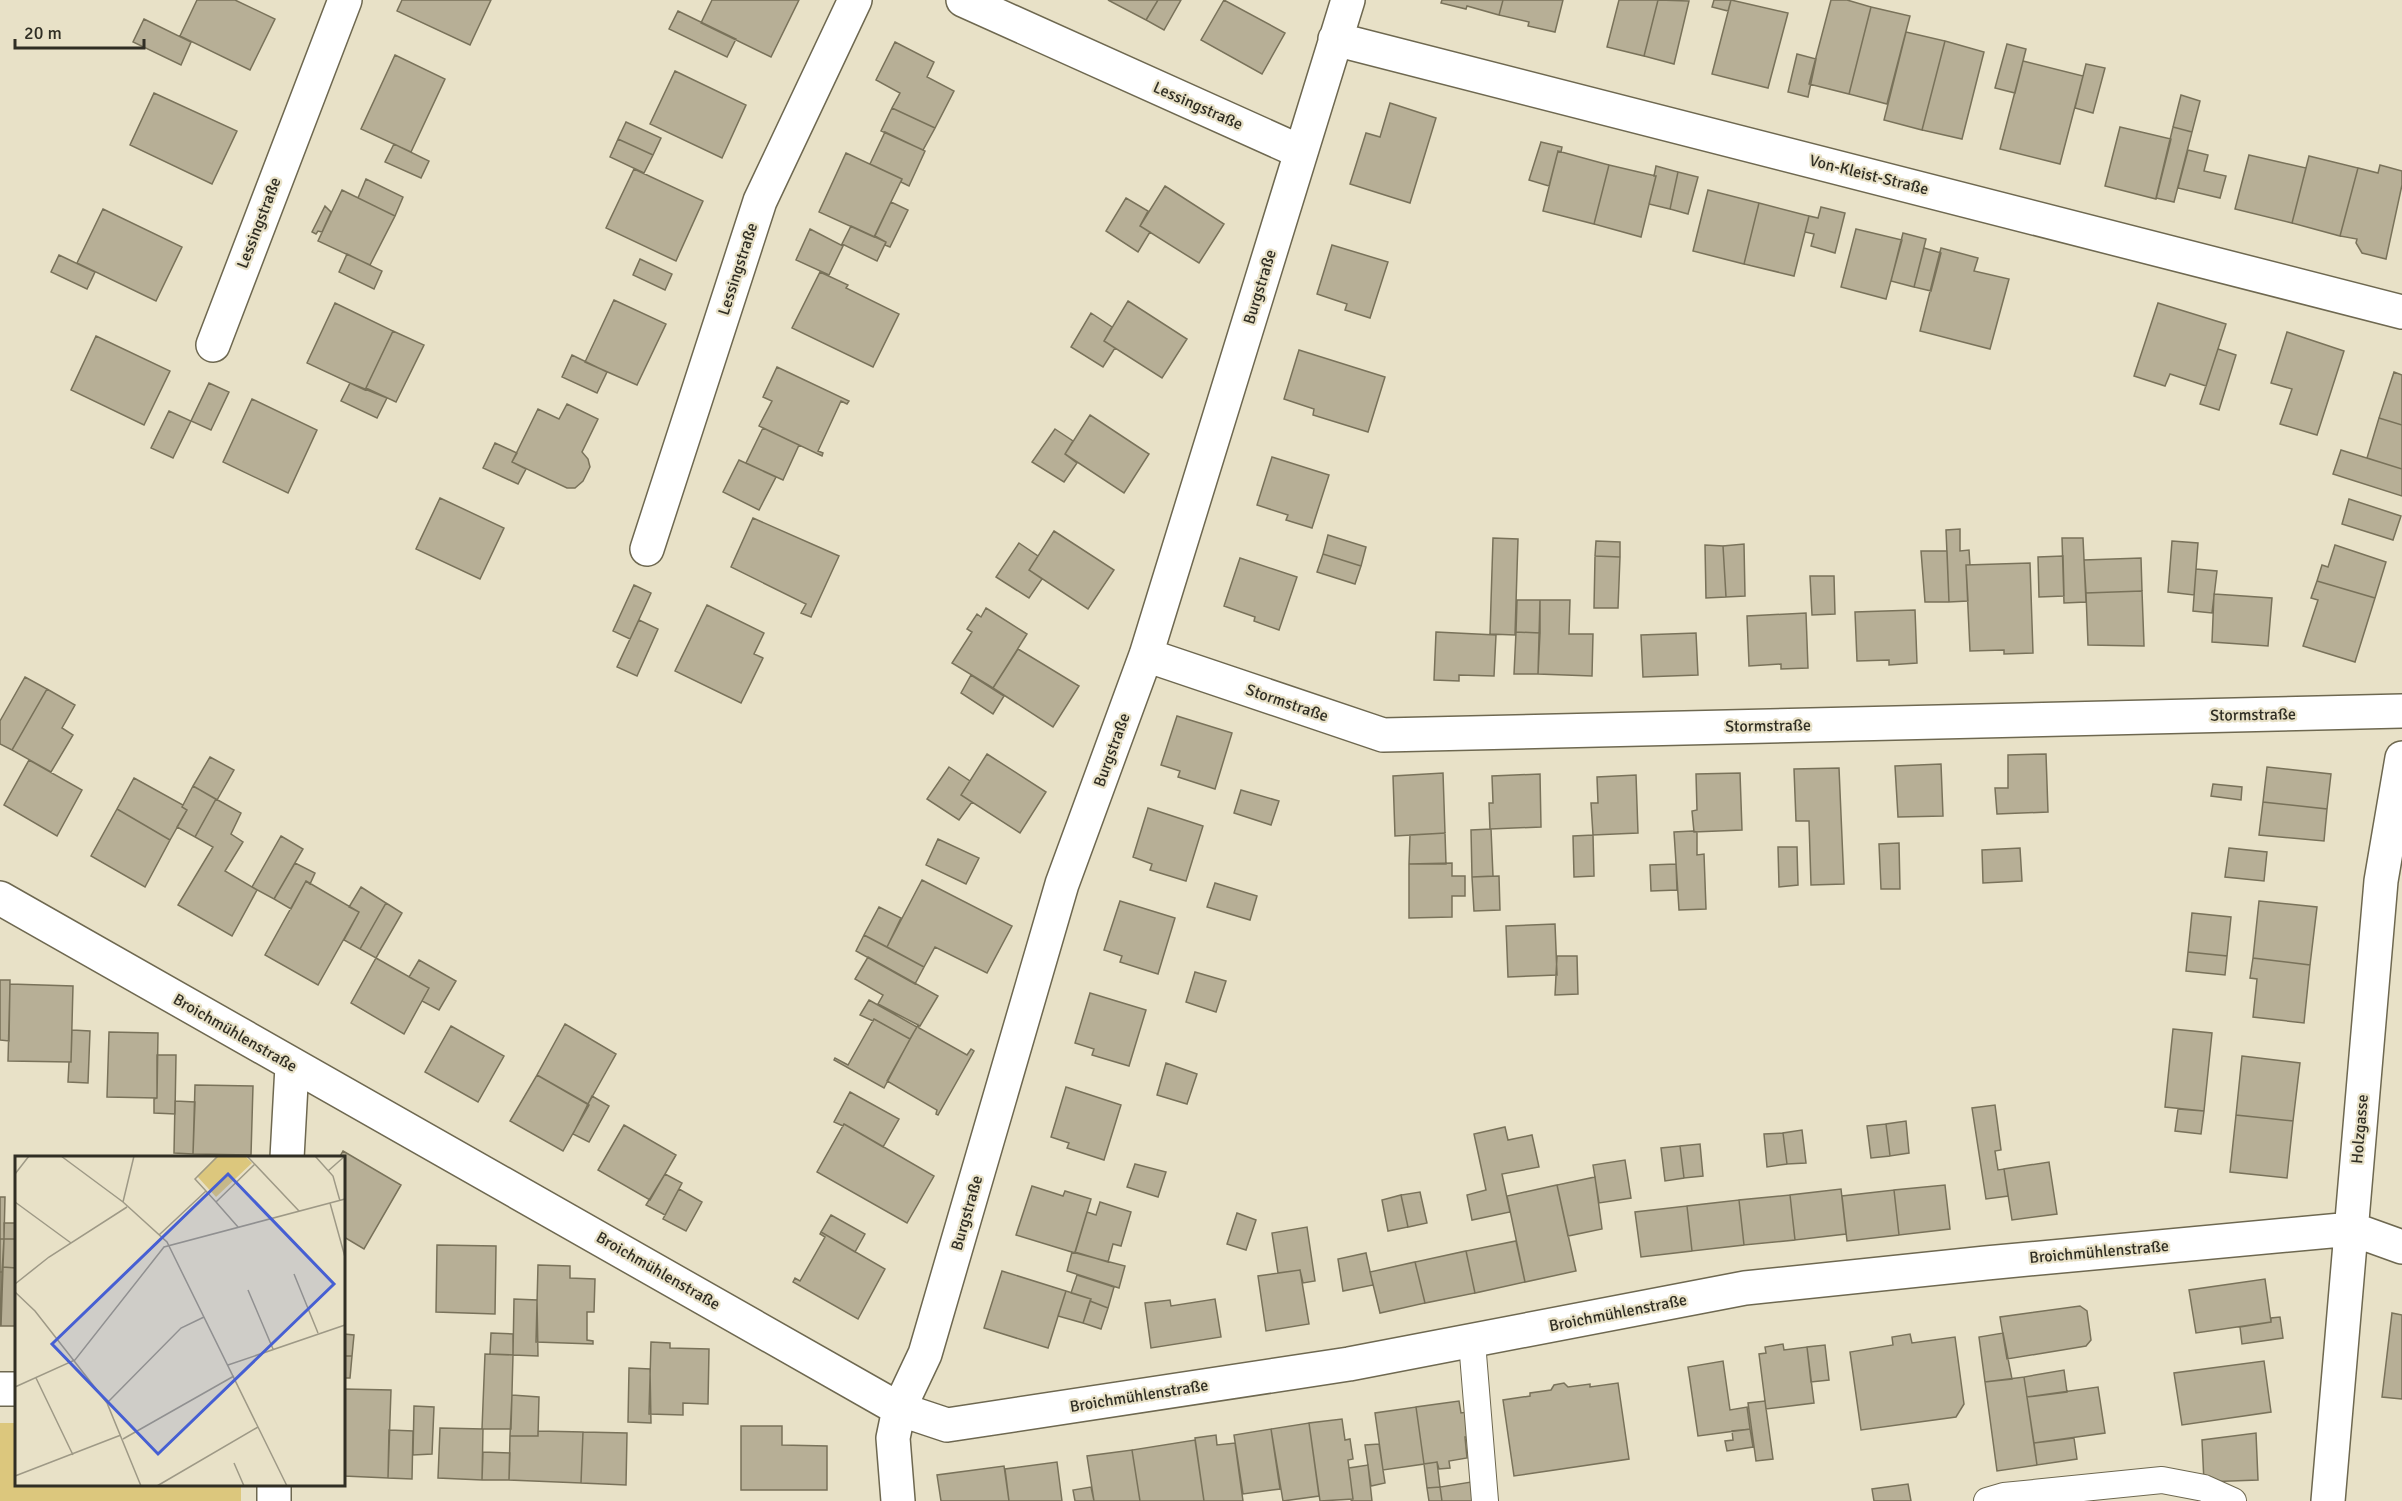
<svg xmlns="http://www.w3.org/2000/svg" width="2402" height="1501" font-family="Signika,sans-serif">
<rect width="100%" height="100%" fill="#e8e1c7"/>
<path fill="#dcc77d" d="M0,1423H16V1484L241,1485V1501H0Z"/>
<path fill="#b7af96" stroke="#79725a" stroke-width="1.5" d="M197,0H235L275,19L250,70L180,36Z
M402,0H491L470,45L397,11Z
M712,0H799L771,57L701,23Z
M1108,0H1158L1146,20Z
M1158,0H1181L1164,30L1146,20Z
M1224,0L1285,33L1262,74L1201,40Z
M1442,0H1503L1499,15L1467,6L1466,9L1441,3Z
M1503,0H1563L1555,32L1528,26L1529,22L1499,15Z
M1619,0H1658L1644,56L1607,47Z
M1658,0L1689,1L1674,64L1644,56Z
M1714,0H1731L1728,11L1712,7Z
M1731,0L1788,13L1768,88L1712,74Z
M1831,0H1847L1871,7L1849,94L1809,84Z
M1871,7L1910,16L1887,104L1849,94Z
M678,11L736,39L727,57L669,29Z
M144,19L191,42L181,65L133,42Z
M1906,32L1945,41L1922,130L1884,120Z
M1945,41L1984,52L1962,139L1922,130Z
M895,42L934,62L927,77L954,91L935,128L892,108L900,93L876,80Z
M2007,44L2026,49L2015,93L1995,88Z
M1797,54L1816,59L1808,97L1788,92Z
M395,55L445,79L411,152L361,129Z
M2023,61L2083,76L2060,164L2000,149Z
M2086,64L2105,68L2093,113L2075,108Z
M675,71L746,105L722,158L650,124Z
M154,93L237,131L212,184L130,145Z
M2181,95L2200,101L2192,132L2173,127Z
M1390,103L1436,118L1410,203L1350,184L1366,133L1380,137Z
M892,108L935,128L923,150L881,131Z
M626,122L661,138L653,155L618,139Z
M2120,127L2171,139L2156,199L2105,186Z
M2173,127L2192,132L2174,202L2156,198Z
M885,132L925,151L909,186L901,182L902,179L870,164Z
M618,139L653,155L644,173L610,157Z
M1541,142L1562,147L1561,152L1558,151L1549,186L1529,180Z
M394,144L429,161L421,178L385,162Z
M2188,150L2208,155L2204,171L2226,176L2220,198L2178,188Z
M1558,151L1609,165L1594,224L1543,211Z
M846,153L902,179L874,237L819,212Z
M2249,155L2306,168L2292,223L2235,209Z
M2309,156L2358,168L2340,236L2292,223Z
M1609,165L1656,176L1641,237L1594,224Z
M2380,165L2402,171V185L2386,259L2362,253L2356,243L2357,239L2340,236L2358,168L2378,173Z
M1656,166L1678,172L1670,209L1649,204L1656,176H1654Z
M634,169L703,201L676,261L606,228Z
M1678,172L1698,177L1688,214L1670,209Z
M366,179L403,197L395,216L358,198Z
M1165,186L1224,224L1199,263L1140,226Z
M342,190L395,216L370,265L318,241Z
M1708,190L1759,203L1744,264L1693,251Z
M1126,198L1148,211L1140,226L1150,232L1138,252L1106,231Z
M891,202L908,210L890,247L885,245L886,242L875,236Z
M1759,203L1809,216L1794,276L1744,264Z
M325,206L331,212L322,232L318,231L316,234L312,232Z
M1821,207L1845,213L1835,253L1811,246L1814,234L1805,232L1809,216L1818,218Z
M103,209L182,247L156,301L77,263Z
M851,226L886,242L877,261L842,244Z
M810,229L843,246L829,275L796,260Z
M1856,229L1902,240L1886,299L1841,287Z
M1903,233L1926,239L1914,287L1891,281Z
M1332,245L1388,262L1370,318L1345,310L1347,304L1317,294Z
M1924,248L1941,253L1931,291L1914,287Z
M1941,248L1978,258L1974,271L2009,279L1990,349L1920,331Z
M347,254L382,271L374,289L339,272Z
M59,255L95,272L87,289L51,272Z
M640,259L672,274L665,290L633,275Z
M820,272L848,285L846,288L899,314L873,367L792,328Z
M614,300L666,324L637,385L585,362Z
M1128,301L1187,339L1162,378L1104,341Z
M335,303L393,331L365,390L307,363Z
M2158,303L2226,324L2206,386L2170,374L2165,386L2134,376Z
M1091,313L1112,327L1104,341L1115,348L1103,367L1071,347Z
M393,331L424,345L396,402L366,388Z
M2287,332L2344,351L2317,435L2280,424L2292,389L2271,383Z
M96,336L170,371L144,425L71,390Z
M2218,349L2236,355L2219,410L2200,404Z
M1299,350L1385,377L1368,432L1313,415L1314,409L1284,399Z
M572,355L607,372L597,393L562,377Z
M777,367L849,401L847,404L841,401L818,451L823,453L822,456L759,426L772,401L763,397Z
M2394,372L2402,375V425L2379,418Z
M209,383L229,392L211,430L191,421Z
M350,383L387,398L377,418L341,401Z
M252,399L317,430L288,493L223,462Z
M567,404L598,419L582,452L588,459L590,467L583,481L575,488H567L512,462L538,409L559,419Z
M169,411L191,421L173,458L151,448Z
M1090,415L1149,454L1124,493L1065,454Z
M2379,418L2402,425V469L2367,458Z
M763,428L799,445L783,480L746,463Z
M1055,429L1073,441L1065,454L1077,463L1064,482L1032,462Z
M495,443L517,453L512,462L526,469L518,484L483,468Z
M2341,450L2402,469V496L2333,474Z
M1272,457L1329,475L1312,528L1286,520L1288,515L1257,505Z
M739,460L776,477L759,510L723,492Z
M440,498L504,528L480,579L416,549Z
M2349,499L2401,516L2393,540L2342,524Z
M753,518L839,556L811,617L801,613L806,604L731,567Z
M1960,529V551L1969,550L1970,565H1966L1968,601L1949,602L1946,530Z
M1054,531L1114,570L1088,609L1029,570Z
M1328,535L1366,547L1361,566L1323,554Z
M1493,538L1518,539L1515,635L1490,634Z
M2062,538H2083L2086,602L2064,603Z
M1596,541L1620,542V557L1595,556Z
M2172,541L2198,543L2194,595L2168,592Z
M1019,543L1038,556L1029,570L1042,579L1029,598L996,577Z
M1744,544L1745,596L1726,597L1723,546Z
M1705,545L1723,546L1726,597L1706,598Z
M2335,545L2386,562L2375,598L2317,581L2322,565L2328,567Z
M1921,551H1947L1949,602H1925Z
M1323,554L1361,566L1355,584L1317,572Z
M1595,556L1620,557L1618,608H1594Z
M2063,556L2064,596L2039,597L2038,557Z
M1240,558L1297,577L1279,630L1254,621L1255,617L1224,606Z
M2141,558L2142,591L2086,593L2084,560Z
M2030,563L2033,653L2004,654V650L1970,651L1966,565Z
M2196,569L2217,571L2212,613L2193,611Z
M1810,576H1834L1835,614L1812,615Z
M2317,581L2375,598L2355,662L2303,646L2318,600L2311,598Z
M634,585L651,593L630,639L613,631Z
M2142,591L2144,646L2088,645L2086,593Z
M2214,594L2272,598L2268,646L2212,642Z
M1517,600H1540V633L1516,632Z
M1540,600H1570L1569,634H1593L1592,676L1538,674Z
M707,605L764,633L754,654L763,658L741,703L675,671Z
M986,608L1027,634L993,688L952,663L972,632L967,629L977,614L981,617Z
M1915,610L1917,663L1889,665V660L1857,661L1855,612Z
M1806,613L1808,668L1781,669V664L1749,666L1747,616Z
M639,620L658,629L637,676L617,667Z
M1436,632L1496,635L1494,676L1459,675V681L1434,680Z
M1516,632L1540,633L1538,674H1514Z
M1696,633L1698,675L1643,677L1641,635Z
M1018,649L1079,686L1053,727L993,688Z
M971,675L1004,696L993,714L961,693Z
M25,677L47,689L12,750L0,744V721Z
M47,689L75,705L62,728L73,735L51,772L12,750Z
M1177,716L1232,733L1215,789L1178,777L1180,771L1161,765Z
M987,754L1046,792L1020,833L961,795Z
M2046,754L2048,812L1997,814L1995,788H2008V755Z
M210,757L234,770L217,800L193,786Z
M29,760L82,790L57,836L4,805Z
M1941,764L1943,816L1898,817L1895,766Z
M949,767L970,781L961,795L972,802L959,820L927,799Z
M2267,767L2331,774L2327,809L2263,802Z
M1839,768L1844,884L1811,885L1809,821H1796L1794,769Z
M1443,773L1445,833L1395,836L1393,776Z
M1740,773L1742,830L1694,832L1692,811L1697,810L1696,774Z
M1540,774L1541,827L1490,829L1489,803H1493L1492,776Z
M1636,775L1638,833L1593,835L1591,803H1598L1597,777Z
M134,778L183,805L182,807L187,810L170,840L117,809Z
M2213,784L2242,787L2241,800L2211,796Z
M193,786L216,799L195,837L177,827L187,810L182,807Z
M1241,790L1279,801L1271,825L1234,813Z
M216,799L241,813L231,834L243,842L225,871L257,890L232,936L178,905L213,847L195,837Z
M2263,802L2327,809L2324,841L2259,835Z
M1148,808L1203,826L1186,881L1150,870L1152,864L1133,857Z
M117,809L170,840L145,887L91,856Z
M1491,829L1493,876L1472,877L1471,830Z
M1693,831L1697,832V855L1704,854L1706,909L1679,910L1674,832Z
M1445,833L1446,864H1409L1410,835Z
M1593,835L1594,876L1574,877L1573,836Z
M281,836L303,849L274,899L252,887Z
M938,839L979,858L966,884L926,865Z
M1899,843L1900,889H1881L1879,844Z
M1778,847H1797L1798,885L1779,887Z
M2020,848L2022,881L1983,883L1982,850Z
M2229,848L2267,852L2264,881L2225,877Z
M295,863L315,873L310,884L306,881L291,909L274,899Z
M1452,863V876H1465V896H1452V917L1409,918V864Z
M1676,864L1677,890L1651,891L1650,865Z
M1499,876L1500,910L1474,911L1472,877Z
M922,880L1012,926L987,973L935,947L924,967L887,947Z
M306,881L359,912L318,985L265,955Z
M1215,883L1257,896L1250,920L1207,907Z
M361,887L386,903L360,949L344,940L359,912L349,907Z
M1120,901L1175,918L1158,974L1120,962L1122,956L1104,950Z
M2259,901L2317,907L2310,965L2253,958Z
M386,903L402,913L376,958L360,949Z
M879,907L901,918L887,947L864,935Z
M2192,913L2231,917L2227,956L2188,952Z
M1555,924L1557,975L1508,977L1506,926Z
M864,935L924,967L915,984L856,951Z
M2188,952L2227,956L2225,975L2186,971Z
M1557,956H1577L1578,994L1555,995Z
M868,957L938,996L920,1026L878,1004L883,995L855,979Z
M376,958L429,988L404,1034L351,1003Z
M2253,958L2310,965L2304,1023L2253,1017L2257,979L2250,978Z
M419,960L456,981L439,1010L422,1001L429,988L409,977Z
M1195,972L1226,981L1216,1012L1186,1002Z
M0,980H10L9,1041L0,1040Z
M10,984L73,986L71,1062L8,1061Z
M1090,993L1146,1010L1129,1066L1092,1055L1094,1049L1075,1043Z
M869,1000L917,1027L910,1039L874,1019L873,1021L860,1015Z
M874,1019L910,1039L884,1088L834,1060L835,1058L848,1065Z
M565,1024L616,1054L588,1104L537,1075Z
M918,1025L919,1028L967,1055L971,1049L974,1051L938,1115L936,1114L937,1110L887,1081Z
M451,1026L504,1056L478,1102L425,1072Z
M2173,1029L2212,1033L2204,1111L2165,1107Z
M72,1030L90,1031L88,1083L68,1082L69,1062H71Z
M109,1032L158,1033L157,1098L107,1097Z
M157,1055H176L175,1114L154,1113V1099L157,1098Z
M2242,1056L2300,1063L2293,1121L2236,1115Z
M1166,1063L1197,1074L1187,1104L1157,1095Z
M537,1075L589,1105L563,1151L510,1121Z
M195,1085L253,1086L251,1155L193,1154Z
M1066,1087L1121,1105L1104,1160L1067,1148L1069,1143L1051,1137Z
M850,1092L899,1119L883,1147L844,1124L843,1126L834,1122Z
M592,1096L609,1106L589,1142L573,1134Z
M175,1101L195,1102L193,1154L174,1153Z
M1995,1105L2001,1150L1995,1151L1998,1170L2004,1169L2008,1196L1986,1199L1972,1108Z
M2178,1109L2204,1111L2201,1134L2175,1131Z
M2236,1115L2293,1121L2287,1178L2230,1172Z
M1906,1121L1909,1153L1890,1156L1886,1124Z
M844,1124L934,1176L907,1223L817,1172Z
M1886,1124L1890,1156L1871,1158L1867,1126Z
M624,1125L676,1155L650,1200L598,1170Z
M1505,1127L1508,1140L1532,1135L1539,1167L1502,1174L1510,1212L1472,1220L1467,1195L1486,1190L1474,1134Z
M1802,1130L1806,1163L1787,1164L1783,1133Z
M1783,1133L1787,1164L1767,1167L1764,1134Z
M1700,1144L1703,1176L1684,1178L1680,1146Z
M1680,1146L1684,1178L1665,1181L1661,1148Z
M343,1151L401,1185L364,1249L344,1237V1158H339Z
M1625,1160L1631,1198L1599,1203L1593,1165Z
M2049,1162L2057,1214L2012,1220L2004,1169Z
M1135,1164L1166,1172L1158,1197L1127,1187Z
M665,1174L682,1183L665,1215L646,1205Z
M1595,1177L1602,1229L1568,1236L1557,1185Z
M1557,1185L1576,1271L1525,1282L1507,1196Z
M1945,1185L1950,1229L1899,1235L1894,1190Z
M1032,1186L1063,1196L1065,1191L1091,1199L1075,1253L1016,1235Z
M679,1189L702,1202L686,1231L663,1219Z
M1841,1189L1846,1234L1795,1240L1790,1195Z
M1894,1190L1899,1235L1847,1241L1842,1196Z
M1420,1192L1427,1223L1408,1227L1401,1195Z
M1401,1195L1408,1227L1388,1231L1382,1200Z
M1790,1195L1795,1240L1744,1245L1739,1200Z
M0,1197H5L4,1239H0Z
M1739,1200L1744,1245L1692,1251L1687,1206Z
M1100,1202L1131,1212L1121,1246L1113,1244L1108,1262L1075,1252L1087,1212L1096,1215Z
M1687,1206L1692,1251L1641,1257L1635,1212Z
M1237,1213L1256,1220L1246,1250L1227,1244Z
M831,1215L865,1234L855,1252L821,1232Z
M4,1223H16V1239H4Z
M1307,1227L1315,1281L1303,1283L1300,1270L1278,1273L1272,1233Z
M821,1232L885,1269L858,1319L793,1282L795,1278L800,1281L825,1237L820,1234Z
M0,1239H4L2,1272H0Z
M4,1239H16V1268L3,1267Z
M1516,1241L1525,1282L1475,1293L1466,1251Z
M437,1245L496,1246L495,1314L436,1312Z
M1466,1251L1475,1293L1425,1303L1415,1262Z
M1072,1252L1125,1266L1119,1288L1067,1271Z
M1366,1253L1373,1285L1343,1291L1338,1259Z
M1415,1262L1425,1303L1380,1313L1370,1272Z
M538,1265L570,1266V1278L595,1279L594,1312H587V1340L593,1341V1344L536,1342Z
M3,1267L16,1268V1326H1Z
M1300,1270L1309,1324L1266,1331L1258,1276Z
M1002,1271L1066,1291L1048,1348L984,1328Z
M0,1272H2L1,1326H0Z
M1077,1275L1114,1287L1108,1308L1090,1301L1091,1299L1071,1293Z
M2265,1279L2271,1322L2196,1333L2189,1290Z
M1066,1291L1091,1299L1083,1323L1058,1316Z
M514,1299L537,1300L538,1356L513,1355Z
M1215,1299L1221,1337L1151,1348L1145,1303L1170,1300L1171,1306Z
M1090,1301L1108,1308L1101,1329L1083,1323Z
M2080,1306L2087,1311L2091,1340L2086,1346L2007,1359L2000,1317Z
M2392,1313L2402,1315V1399L2382,1397Z
M2280,1317L2283,1338L2242,1344L2240,1327L2271,1322V1318Z
M491,1333L513,1334V1355L490,1354Z
M2003,1333L2012,1379L1985,1382L1979,1337Z
M344,1334L354,1335L352,1356H344Z
M1910,1334L1912,1343L1955,1337L1964,1404L1956,1417L1861,1430L1850,1352L1893,1345L1892,1337Z
M651,1342L670,1343V1348L709,1349L708,1404L683,1403V1415L649,1414Z
M1783,1344L1784,1350L1807,1347L1814,1403L1766,1409L1759,1354L1766,1353L1765,1347Z
M1825,1345L1829,1380L1811,1382L1807,1347Z
M485,1354L513,1355L511,1429H482Z
M344,1356H352L350,1378H344Z
M1723,1361L1730,1410L1747,1407L1750,1429L1698,1436L1688,1367Z
M2264,1361L2271,1412L2182,1425L2174,1373Z
M629,1368L650,1369L651,1423L628,1422Z
M2064,1370L2067,1392L2027,1397L2024,1377Z
M2024,1377L2037,1465L1997,1471L1985,1382Z
M1564,1383L1568,1387L1590,1384V1387L1618,1383L1629,1459L1514,1476L1503,1400L1530,1396V1393L1551,1390L1554,1385Z
M2098,1387L2105,1433L2034,1443L2027,1397Z
M344,1389L391,1390L388,1478L344,1476Z
M512,1395L539,1397L538,1436H510Z
M1459,1401L1461,1413L1467,1412L1470,1437H1465L1467,1458L1449,1461L1450,1468L1439,1469L1437,1462L1424,1464L1416,1407Z
M1765,1401L1773,1459L1756,1461L1748,1403Z
M414,1406L434,1407L432,1454L413,1455Z
M1416,1407L1424,1464L1383,1470L1375,1413Z
M1342,1419L1345,1440L1350,1439L1353,1459L1348,1460L1353,1499L1320,1501L1309,1423Z
M1309,1423L1319,1496L1283,1501L1271,1429Z
M741,1426H782V1445L827,1446V1490H741Z
M440,1428L483,1429L482,1480L438,1478Z
M1271,1429L1280,1489L1243,1494L1234,1435Z
M1750,1429L1753,1447L1727,1451L1725,1441L1733,1440L1732,1431Z
M389,1430L413,1431L412,1479L388,1478Z
M538,1431L583,1432L581,1483L509,1480L510,1436H538Z
M583,1432L627,1433L626,1485L581,1483Z
M2256,1433L2258,1480L2204,1482L2202,1440Z
M1216,1435L1217,1445L1235,1443L1243,1501H1204L1195,1438Z
M2074,1438L2077,1459L2037,1465L2034,1443Z
M1195,1440L1204,1501H1140L1132,1450Z
M1379,1444L1385,1483L1371,1486L1365,1445Z
M1132,1450L1140,1501H1094L1087,1456Z
M483,1452L510,1453L509,1480H482Z
M1057,1462L1062,1501H1009L1005,1469Z
M1437,1462L1440,1487L1427,1488L1424,1464Z
M1368,1465L1372,1501H1351L1353,1499L1349,1468Z
M1004,1466L1009,1501H941L937,1475Z
M1471,1482L1473,1501H1442L1440,1487Z
M1908,1484L1911,1501H1874L1872,1489Z
M1091,1487L1094,1501H1075L1073,1490Z
M1440,1487L1442,1501H1429L1427,1488Z"/>
<g fill="none" stroke-linecap="round" stroke-linejoin="round">
<g stroke="#6e6850" stroke-width="28">
<path id="service" d="M1472,1342L1485,1501
M1987,1501L2004,1496L2162,1480L2204,1488L2233,1501"/>
</g>
<g stroke="#6e6850" stroke-width="36">
<path id="minor" d="M963,0L1301,152
M1335,39L2402,312
M213,345L345,0
M647,549L760,201L855,0
M1146,655L1383,735L2402,711
M0,898C299,1070 600,1238 899,1409L947,1425L1349,1364L1745,1288L1986,1263L2352,1229L2402,1247
M287,1158L292,1066
M0,1389H16
M274,1501V1484
M898,1501L893,1438L899,1409L925,1354L1062,884L1146,655L1348,0
M2328,1501L2381,881L2402,758"/>
</g>
<use href="#service" stroke="#fff" stroke-width="26"/>
<use href="#minor" stroke="#fff" stroke-width="33"/>
</g>
<g text-anchor="middle" dominant-baseline="central" stroke-width="4.5" stroke-linejoin="round" paint-order="stroke">
<g font-size="16" fill="#302e24" stroke="#e8e1c7">
<text transform="translate(1198 106) rotate(24)">Lessingstraße</text>
<text transform="translate(1869 175) rotate(14)">Von-Kleist-Straße</text>
<text transform="translate(259 223) rotate(-69)">Lessingstraße</text>
<text transform="translate(738 269) rotate(-72)">Lessingstraße</text>
<text transform="translate(1260 287) rotate(-73)">Burgstraße</text>
<text transform="translate(1287 703) rotate(19)">Stormstraße</text>
<text transform="translate(2253 715) rotate(-1)">Stormstraße</text>
<text transform="translate(1768 726) rotate(-1)">Stormstraße</text>
<text transform="translate(1112 750) rotate(-70)">Burgstraße</text>
<text transform="translate(235 1033) rotate(30)">Broichmühlenstraße</text>
<text transform="translate(2360 1129) rotate(-85)">Holzgasse</text>
<text transform="translate(967 1213) rotate(-74)">Burgstraße</text>
<text transform="translate(2099 1252) rotate(-5)">Broichmühlenstraße</text>
<text transform="translate(658 1271) rotate(30)">Broichmühlenstraße</text>
<text transform="translate(1618 1313) rotate(-11)">Broichmühlenstraße</text>
<text transform="translate(1139 1396) rotate(-9)">Broichmühlenstraße</text>
</g>
</g>
<g transform="translate(15 1156)">
<rect width="330" height="330" fill="#e8e1c7"/>
<path d="M202,0H230L237,7L201,41L182,20Z" fill="#dcc77d"/>
<path fill="none" stroke="#9e9986" stroke-width="1.5" d="M46,0L108,46L152,86L272,330M203,0L180,23L201,46L240,8M232,0L284,55M300,0L318,20L325,45M313,15L330,0M0,18L14,0M0,46L56,87M108,46L119,0M201,46L223,71M315,47L330,101M144,79L191,35M279,118L303,177M0,128L34,101L112,51M233,134L258,193M0,136L20,155L92,247L126,330M213,209L330,169M21,222L58,299M0,231L60,204L149,91L330,43M92,247L166,172L189,161M108,283L219,220M219,307L229,330M0,320L106,279M142,330L243,271"/>
<path fill="#465fd3" fill-opacity="0.15" stroke="#465fd3" stroke-width="3" d="M213,18L319,128L143,298L37,188Z"/>
<rect width="330" height="330" fill="none" stroke="#302e24" stroke-width="3"/>
</g>
<path d="M15 39v9h129v-9" fill="none" stroke="#302e24" stroke-width="3"/>
<text x="24" y="39" font-size="18" fill="#302e24" stroke="#e8e1c7" stroke-width="4.5" paint-order="stroke">20 m</text>
</svg>
